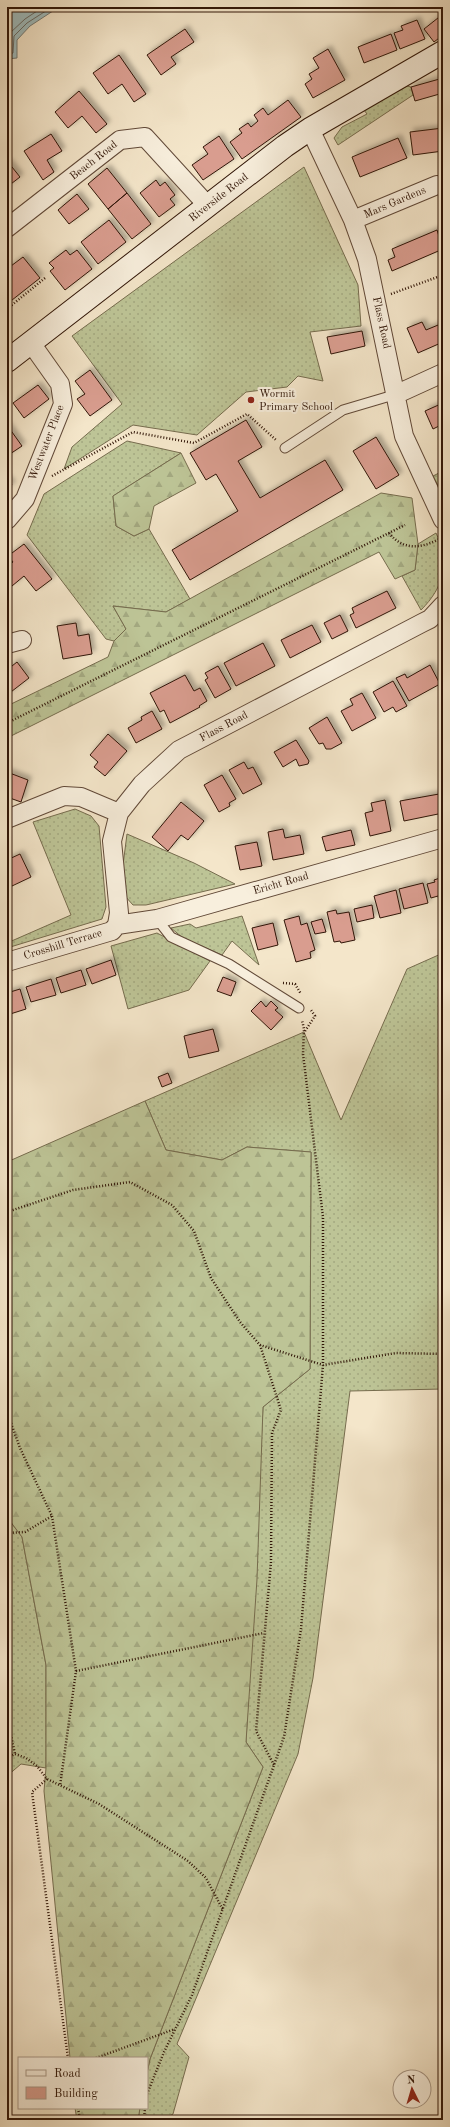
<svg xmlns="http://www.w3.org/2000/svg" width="450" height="2127" font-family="'Old Standard TT',serif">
<defs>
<pattern id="grass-dots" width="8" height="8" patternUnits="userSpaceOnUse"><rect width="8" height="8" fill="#bdc496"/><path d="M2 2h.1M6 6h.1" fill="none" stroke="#a3a880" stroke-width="1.8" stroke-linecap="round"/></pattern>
<pattern id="forest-firs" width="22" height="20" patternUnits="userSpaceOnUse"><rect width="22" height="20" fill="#bdc496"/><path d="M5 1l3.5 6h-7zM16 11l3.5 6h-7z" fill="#a3a880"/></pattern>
<filter id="shadow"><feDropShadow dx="3.5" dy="-3.5" stdDeviation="2" flood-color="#0004"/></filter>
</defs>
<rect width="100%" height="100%" fill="#f4e6ca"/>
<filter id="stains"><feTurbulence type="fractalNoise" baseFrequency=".005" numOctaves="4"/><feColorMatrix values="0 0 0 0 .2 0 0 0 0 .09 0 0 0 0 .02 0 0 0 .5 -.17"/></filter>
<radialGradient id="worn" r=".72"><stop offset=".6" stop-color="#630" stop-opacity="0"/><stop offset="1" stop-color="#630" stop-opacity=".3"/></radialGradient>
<path fill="url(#grass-dots)" stroke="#766c4e" d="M407,86L411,87L413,95L338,145L334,138L342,127L367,114L364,110Z
M304,167L358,285L361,326L310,332L323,381L298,376L287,387L246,392L197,435L133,425L64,469L72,447L122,404L72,336Z
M127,441L181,453L113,496L116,526L134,536L149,529L190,599L166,612L113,606L126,629L114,641L106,639L27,535L44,494Z
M436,533C450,563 444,587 421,610L402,576L415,570L418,544Z
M75,809L91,816L99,826L106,907L102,919L7,948V943L71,915L33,822Z
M127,834L194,863L235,884L146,905H133L125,896L123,865Z
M242,916L259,965L232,941L222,955L183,938L171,928L190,924L196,928Z
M157,933L210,961L189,990L128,1009L111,946Z
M443,953V1389L350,1391L313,1678L298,1754L177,2044L189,2057L173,2114L163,2120H138L140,2108H147V2073L150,2059L263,1767L246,1742L263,1407L310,1369L311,1152L247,1147L222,1160L166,1150L145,1101L304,1032L341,1120L407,969Z
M7,1517L22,1537L46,1665V1768L21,1764L7,1776Z"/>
<path fill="url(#forest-firs)" stroke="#766c4e" d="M181,453L196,483L154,506L149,529L134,536L116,526L113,496Z
M443,471V495L433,476Z
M381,493L412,498L418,544L415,570L395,579L379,552L7,738V706L108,657L114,641L126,629L113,606L166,612Z
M145,1101L166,1150L222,1160L247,1147L311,1152L310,1369L263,1407L257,1579L246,1742L263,1767L150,2059L147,2073V2058H70L44,1791L46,1768V1665L22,1537L7,1517V1162Z
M75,2108H140L138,2120H77Z"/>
<path fill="#9fbdbf" stroke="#737a75" d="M7,7H59L30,26L17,40V58L7,59Z"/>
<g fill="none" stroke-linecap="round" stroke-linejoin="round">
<path stroke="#686963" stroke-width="1" d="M7,50L10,33L25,19L43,7
M7,55L13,53L14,36L27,23L52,7"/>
</g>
<path fill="#d99d8f" stroke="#301507" filter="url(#shadow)" d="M443,14V35L434,42L424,29Z
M417,20L425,39L400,49L394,33L403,30L401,26Z
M185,29L194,42L171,57L176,64L161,75L147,55Z
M391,34L397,50L364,63L358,47Z
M328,49L345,80L313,98L305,84L312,79L309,74L319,68L313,58Z
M119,55L146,94L134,102L122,84L108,94L93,73Z
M443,78V93L415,101L411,87Z
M79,91L107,124L96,133L82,116L68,128L55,112Z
M288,100L301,117L242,159L230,142L242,133L239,129L248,123L251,127L258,121L254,115L263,108L268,115Z
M443,128V151L413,155L410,132Z
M51,134L62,151L47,160L54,172L43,180L24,151Z
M219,136L234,159L203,180L192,165L208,154L203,147Z
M398,138L407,158L360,177L352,157Z
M8,162L20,177L7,187V163Z
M107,168L127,193L108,209L88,184Z
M156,180L160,186L165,182L175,195L170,199L175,205L159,217L140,193Z
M127,193L151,224L132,239L108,209Z
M77,194L89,209L69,224L58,210Z
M109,220L126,242L98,264L81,242Z
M437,230L443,249L392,271L388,260L395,257L392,249Z
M66,250L70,255L77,250L92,269L65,290L50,271L54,268L49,263Z
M23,257L40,278L7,304V269Z
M422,322L426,330L443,323V342L418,353L407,328Z
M362,331L365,346L331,354L327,337Z
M90,370L112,400L90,416L77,399L85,394L75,381Z
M38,385L49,399L24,418L13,403Z
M443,403V424L433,429L425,411Z
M246,420L262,447L238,461L260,498L325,460L343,490L190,580L172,550L238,511L216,474L206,480L190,453Z
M7,425L22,446L7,456Z
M376,437L399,475L376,489L353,451Z
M7,478L12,485L7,489Z
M24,544L52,579L36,591L24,576L12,586L7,580V567L13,562L8,556Z
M387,591L396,608L356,628L350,615L354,613L352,608Z
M340,615L348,631L332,639L324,623Z
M76,623L78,636L89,634L92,654L63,659L57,626Z
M312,625L321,642L290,658L281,640Z
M263,643L275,666L236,686L224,663Z
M17,662L29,678L7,695V670Z
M430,665L440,684L409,701L396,678L405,674L407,678Z
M218,666L231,689L215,698L205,680L208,678L205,673Z
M185,675L194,691L200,688L207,701L199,706L200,707L170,723L164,710L160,712L150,693Z
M393,681L407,706L396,712L393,707L384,712L373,692Z
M362,693L376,718L352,731L341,711L353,705L350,699Z
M152,711L162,729L136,743L128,728L142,720L141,717Z
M327,717L342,743L331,749H326L323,743L319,744L309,728Z
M108,734L127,751L105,776L94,767L98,762L90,755Z
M296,740L309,761L308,764L299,766L296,759L283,767L274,752Z
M244,762L248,769L253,767L262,784L243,794L229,770Z
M7,772L28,780L21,802L7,797Z
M222,775L236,799L229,803L230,806L219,812L204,785Z
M439,794L443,813L404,821L400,801Z
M385,800L391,831L370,836L365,813L373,811L371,803Z
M181,802L204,821L188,840L181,835L168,851L152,837Z
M283,829L285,838L300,835L304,854L273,860L268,832Z
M351,830L355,845L326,851L322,837Z
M257,842L262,866L240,870L235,846Z
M20,854L31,877L12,886L7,875V860Z
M443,877V899L439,900L438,896L431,898L427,884L435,882L434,880Z
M423,883L428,903L404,909L399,889Z
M396,890L401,913L380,918L374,896Z
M372,905L374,918L357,922L354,909Z
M336,910L337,914L349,912L355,940L341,943L340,941L334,942L327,912Z
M299,916L301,925L307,923L315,950L310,952L311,958L296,962L284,920Z
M322,919L326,932L315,934L311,922Z
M273,923L278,945L258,950L252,928Z
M111,960L116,975L92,984L86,969Z
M81,970L86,985L61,993L56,978Z
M223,977L236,982L231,996L217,991Z
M51,979L56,995L31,1002L26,987Z
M20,989L26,1009L7,1015V993Z
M261,1001L266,1007L271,1001L278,1008L275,1010L283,1017L271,1030L251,1011Z
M213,1029L219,1051L189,1058L184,1036Z
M168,1073L172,1083L162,1087L158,1077Z"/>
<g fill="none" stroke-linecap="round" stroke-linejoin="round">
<g stroke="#614938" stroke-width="11">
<path id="service" d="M285,448L343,410L397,394
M157,919L171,937L229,964L299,1008"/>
</g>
<g stroke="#614938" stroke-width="20">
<path id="minor" d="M310,129L353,220L367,259L404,436L443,520
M353,220L437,185
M7,228L120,140L145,137L208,206
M397,394L443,373
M7,520L25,499L63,404L60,384L31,343
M7,644L22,640
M7,819L64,796L81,797L119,813
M117,925L119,913L112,841L119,813L142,784L179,750L422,623L430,619L443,605
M117,925L157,919L443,838
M7,962L112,931L117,925"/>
</g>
<g stroke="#301507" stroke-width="24">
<path id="secondary" d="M7,361L285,146L310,129L443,52"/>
</g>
<path stroke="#301507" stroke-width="2.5" stroke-dasharray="1 2" stroke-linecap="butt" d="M391,294L443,275
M7,309L45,278
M52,476L133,432L194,443L247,414L276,440
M389,533C404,552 424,548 443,537
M7,723L405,525
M283,983L295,984L301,994
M305,1031L315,1016L311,1010
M7,1212L73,1190L130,1182L172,1205L194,1231L211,1278L240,1322L260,1345L323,1365L396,1353L443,1354
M260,1345L281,1410L272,1433L271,1562L256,1731L274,1765
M7,1412L20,1448L52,1516L25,1532L7,1533
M52,1516L76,1671L60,1786
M76,1671L264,1633
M7,1717L15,1754
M7,1758L15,1754L26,1758L37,1766L47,1779L99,1804L188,1861L206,1878L223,1910
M47,1779L32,1792L68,2058
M96,2058L175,2029
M147,2094L164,2052L192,1995L284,1737L301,1629L323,1365V1217L303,1054L304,1029L302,1020
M78,2108L80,2120
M144,2120L145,2108"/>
<use href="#service" stroke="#f8efdd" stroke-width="9"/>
<use href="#minor" stroke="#f8efdd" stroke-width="18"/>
<use href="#secondary" stroke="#f8efdd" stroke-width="22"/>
</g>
<circle fill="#8f2418" stroke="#f8efdd" stroke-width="1.5" cx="251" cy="400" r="4"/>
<g text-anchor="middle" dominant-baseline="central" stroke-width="4" stroke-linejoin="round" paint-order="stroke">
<g font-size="11" fill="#301507" stroke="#f8efdd">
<text transform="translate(94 161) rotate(-38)">Beach Road</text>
<text transform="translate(219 198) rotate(-38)">Riverside Road</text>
<text transform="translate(395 203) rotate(-23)">Mars Gardens</text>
<text transform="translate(381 323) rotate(78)">Flass Road</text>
<text transform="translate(47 443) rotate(-69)">Westwater Place</text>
<text transform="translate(224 727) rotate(-28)">Flass Road</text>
<text transform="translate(281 884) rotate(-16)">Ericht Road</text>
<text transform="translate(63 945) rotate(-17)">Crosshill Terrace</text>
</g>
<g font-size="11" fill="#301507" stroke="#f8efdd" text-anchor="start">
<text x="259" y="394">Wormit<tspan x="259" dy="13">Primary School</tspan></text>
</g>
</g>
<rect width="450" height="2127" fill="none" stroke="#f4e6ca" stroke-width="24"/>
<rect x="8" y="8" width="434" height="2111" fill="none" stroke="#301507" stroke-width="2"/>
<rect x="12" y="12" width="426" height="2103" fill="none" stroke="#301507"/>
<rect x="18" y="2057" width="130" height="52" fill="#f8efdd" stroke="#a89887"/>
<rect x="26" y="2070" width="20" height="6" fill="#f8efdd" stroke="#a89887"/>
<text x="54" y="2077" font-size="12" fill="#301507">Road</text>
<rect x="26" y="2087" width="20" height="12" fill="#d99d8f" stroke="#a89887"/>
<text x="54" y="2097" font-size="12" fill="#301507">Building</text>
<g transform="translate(412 2089) rotate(355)"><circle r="19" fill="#f8efdd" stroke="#a89887"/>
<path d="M0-3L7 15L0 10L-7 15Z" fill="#8f2418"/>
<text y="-6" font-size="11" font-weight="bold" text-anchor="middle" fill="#301507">N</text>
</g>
<rect width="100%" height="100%" filter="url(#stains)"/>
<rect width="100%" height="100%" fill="url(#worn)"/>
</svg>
